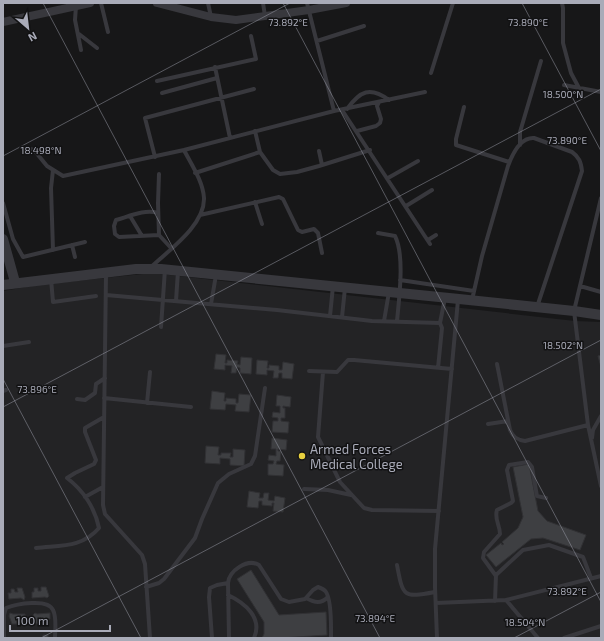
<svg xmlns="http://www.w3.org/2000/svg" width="604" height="641" font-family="'Exo 2',sans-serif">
<rect width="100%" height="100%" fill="#171718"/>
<path fill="#232325" d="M152,273L575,321L601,322V638H5L3,589V291L38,285Z"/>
<path fill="#3e3f42" stroke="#313134" d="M216,354L226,355L225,363H227V360L238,361L237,364L240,365L241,357L252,358L251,374L240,373V368L237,367L236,373H231L232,366L225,365V370L214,369Z
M601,355V367L598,356Z
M257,360L268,361L267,368H269V365L279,366V370H282L283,362L294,364L292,379L282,378V373H279L278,378H273L274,371L267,370V375L256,374Z
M212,391L225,393L224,401H226V398L236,399V403H238L239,394L251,395L249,412L235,411L236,405L226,404L225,410L210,409Z
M277,395L291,397L290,407L283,406V408H285V418H281V421L289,422L288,433L272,432L273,421H278V418L272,417L273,412L280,413V406H276Z
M272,438L287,440L286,450L278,449V451H281L280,461H277L276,464L284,465L283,476L268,475V464H273L274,461L268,460L269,455L276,456V449H271Z
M206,446L219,447L218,455H221V453H231L230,457H233V449L245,450L244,466L230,465V459L220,458V464L205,463Z
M529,464L538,511L547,521L586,535L580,550L543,538L531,539L496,567L486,555L501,543L502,545L504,544L502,542L518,528L523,517L513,467Z
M249,491L260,493L259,498H263L264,493H269L268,500L274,501L275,496L285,498L283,512L273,511L274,503H272V506L262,505V501H259L258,508L247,507Z
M251,570L279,615L326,612L327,635L281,638H262L264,634V622L237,579Z
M41,587H46L49,596L47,598L45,597L32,598V592H34V588H38V591H41Z
M17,588H22L25,597L24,600L21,598L9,599L8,593H11V589H14L15,592H18Z
M10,613L13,614H25L26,619H23V623L20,624V620L17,621V624H12L9,616Z
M35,613L37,614L50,613V619H47L48,623H44V620H41V624H36L33,615Z
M43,635H48V638H43Z"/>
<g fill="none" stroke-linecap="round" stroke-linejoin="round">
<path stroke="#38383d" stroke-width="4" d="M101,3L108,32
M208,3L211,17
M263,3L265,16
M307,3L334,111
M562,3L563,8V43L571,73L579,88
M76,6L75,20L81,50
M79,34L97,48
M317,41L364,26
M215,67L230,138
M431,73L453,3
M157,81L256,59L251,36
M564,85L601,92
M162,93L217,78
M464,107L456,139V145L509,162
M347,109C360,91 370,86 389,100
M342,110L430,244
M357,131L376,126L380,123L381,119L377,106L379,102
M520,145V132L541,61
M26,148L34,150L47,166L63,176L184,150
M319,151L322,165
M260,152L273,170L280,174L297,172L319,166L370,150
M155,157L145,118L254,89
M195,173L260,152L255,131
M159,174L158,203L159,235L171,248
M388,178L418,161
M601,198L574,311L588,425L601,486
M255,202L262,224
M3,203L13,239L23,257L85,242
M406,206L432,190
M158,213C145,209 130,216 116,220L114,226L115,234L119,237L159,235
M200,215L279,197L283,199L298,230L302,232L314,229L318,233L322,253
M130,216L142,236
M378,233L395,236C405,256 399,299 397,321
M428,240L436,235
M72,245L75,257
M53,250L51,188L53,170
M151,267C169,250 205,225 204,198C203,181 191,164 184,150L334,111L425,92
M106,274L103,505L105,514L142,555L145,564L150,638
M51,279L53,302L96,296
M400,280L474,291
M580,286L601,292
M106,295L277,310L372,321L440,323
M472,300L482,256L508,166C512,155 520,137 534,138L572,152C579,157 581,162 582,171L537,307
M176,301L178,271
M211,304L216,275
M330,316L333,286
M342,317L345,288
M384,321L389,292
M161,327L165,269
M3,346L29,342
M497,364L510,430C513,437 517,440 525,441L588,425
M438,368L442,328L440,323L445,298
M309,371L337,372L348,360H354L452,369
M323,372L318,437L340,482L364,508L372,510L439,511
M3,391L6,390
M104,398L191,407
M77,399L85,400L95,393L96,384L105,378
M147,403L150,372
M488,424L508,421
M592,438L593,430L601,416
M304,489L328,490L351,495
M85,497L103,487
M36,548C60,545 82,548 99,528C95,508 83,490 67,478L75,473L94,464L96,460L85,432V428L104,417
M397,565C403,597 403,598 435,592
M496,576L483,558L484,552L500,534C500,525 494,519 497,510L511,503L513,501L507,470L509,465L528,462L532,467L537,496L546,498
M146,587L159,583L164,579L195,538L202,519L218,483L229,474L251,464L255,456L265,388
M228,595C245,603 263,618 254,638
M306,598C315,603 321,604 328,597
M506,600L601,576
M495,601L496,575L523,550L549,545L583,557L591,578
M436,603L506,600L538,638
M4,638V615L6,608C16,604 48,598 53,610C57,618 55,629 55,638
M212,638L209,597L210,588L217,585L228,583
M229,638L228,583C229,571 247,558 259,565L281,599L289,602L305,599L313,590L318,587C321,588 324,589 326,592C332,601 331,627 331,638
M437,638L435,587V549L458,300
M564,638L601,626"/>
<path stroke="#38383d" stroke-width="8" d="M157,3L211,17L236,20L309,10L346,3
M3,22L90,3"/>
<path stroke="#38383d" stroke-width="10" d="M3,239L15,282
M3,285L136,269H161L459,299L574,311L601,315"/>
</g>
<path fill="none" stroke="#a9abb8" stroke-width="1" stroke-opacity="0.45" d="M43,3L380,638M283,3L601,602M522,3L601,151M3,156L290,3M3,379L141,638M3,407L601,89M41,638L601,340M514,638L601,592"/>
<circle fill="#e8d03f" stroke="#121213" stroke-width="1.5" cx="302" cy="456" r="4"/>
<g text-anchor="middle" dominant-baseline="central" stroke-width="3" stroke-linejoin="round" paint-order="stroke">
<g font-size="13" fill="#a9abb8" stroke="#121213" text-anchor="start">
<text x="310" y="449">Armed Forces<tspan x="310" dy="15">Medical College</tspan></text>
</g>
</g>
<g font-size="10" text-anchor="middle" fill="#a9abb8" stroke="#121213" stroke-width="3" stroke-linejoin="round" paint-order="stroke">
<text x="288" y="26">73.892°E</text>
<text x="528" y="26">73.890°E</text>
<text x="563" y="98">18.500°N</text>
<text x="567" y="144">73.890°E</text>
<text x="41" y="154">18.498°N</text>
<text x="563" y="349">18.502°N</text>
<text x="37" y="393">73.896°E</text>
<text x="567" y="595">73.892°E</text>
<text x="375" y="622">73.894°E</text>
<text x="525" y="626">18.504°N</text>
</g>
<rect width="604" height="641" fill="none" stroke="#a9abb8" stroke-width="8"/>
<g transform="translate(28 28) rotate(152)" stroke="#121213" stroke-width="3" paint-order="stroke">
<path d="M0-3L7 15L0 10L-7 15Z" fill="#a9abb8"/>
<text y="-6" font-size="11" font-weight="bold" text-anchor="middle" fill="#a9abb8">N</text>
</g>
<path d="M10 625v6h100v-6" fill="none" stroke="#a9abb8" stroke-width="2"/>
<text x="16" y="625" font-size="12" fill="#a9abb8" stroke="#121213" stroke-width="3" paint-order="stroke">100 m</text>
</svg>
